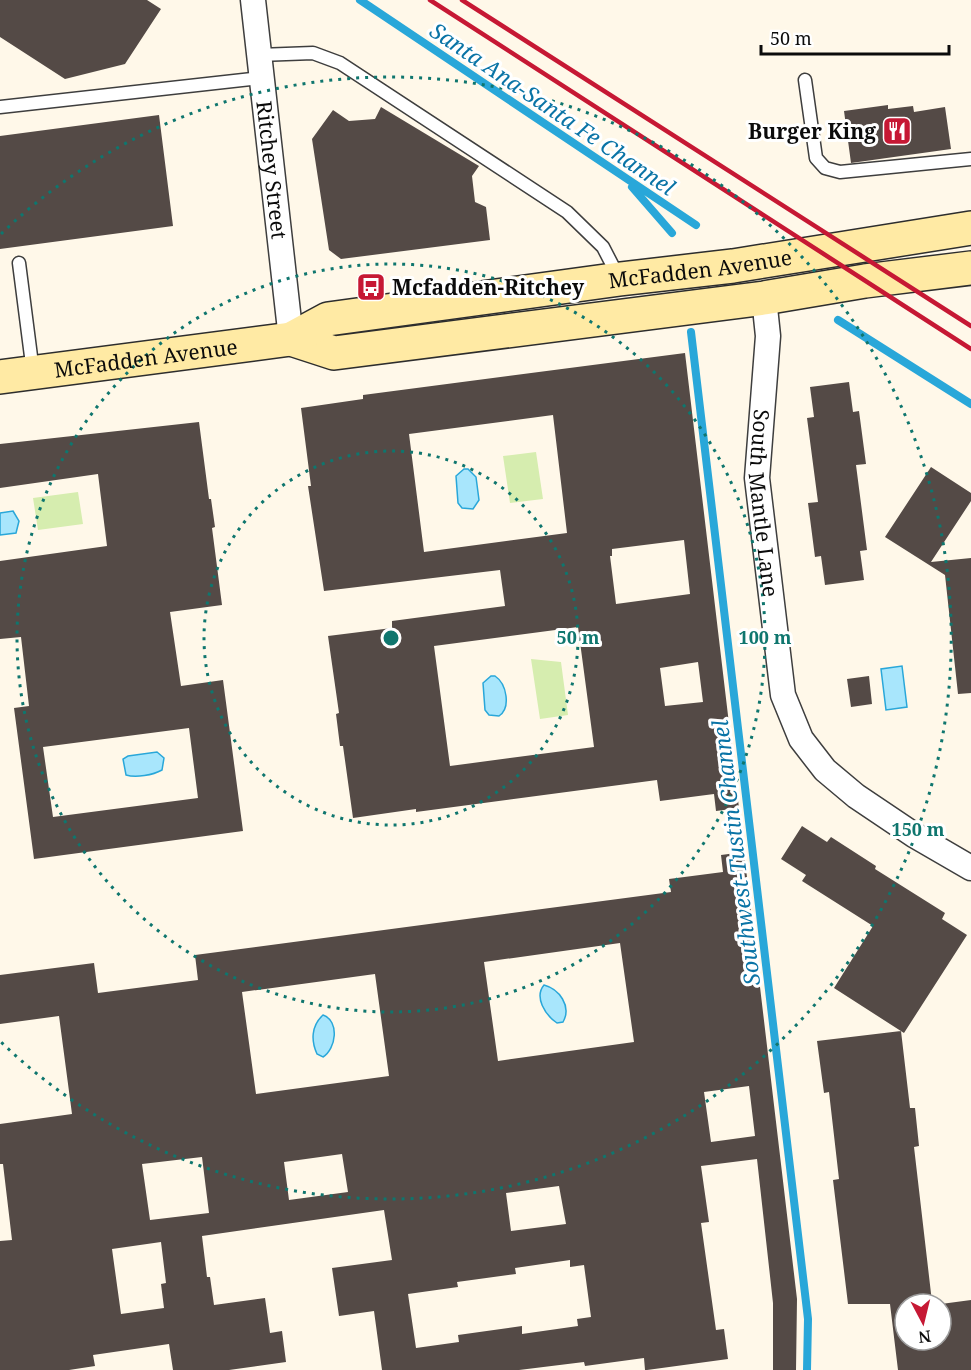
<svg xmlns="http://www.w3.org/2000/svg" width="971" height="1370" font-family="'Noto Serif',serif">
<rect width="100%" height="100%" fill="#fff8e9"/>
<path fill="#d6edaf" d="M536,452L543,499L510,503L503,456Z
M78,492L83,524L38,530L33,498Z
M531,659L561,662L568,715L540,719Z"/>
<path fill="#a8e6fc" stroke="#29a7d9" stroke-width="1.5" d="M464,469H468L476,477L479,500L473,509L462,508L458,503L456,476Z
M13,511L19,521L16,533L0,535V513Z
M902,666L907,707L886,710L881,669Z
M491,676H495C507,684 511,708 499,716L489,715L485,710L483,683Z
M157,752L164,758L162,770C153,775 136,778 126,775L123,759L128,756Z
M544,985C559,989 572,1006 563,1022L557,1023C545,1015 534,997 544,985Z
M323,1015C340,1021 336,1049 323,1057L317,1054C311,1041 311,1026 323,1015Z"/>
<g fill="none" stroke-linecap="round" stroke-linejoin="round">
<path stroke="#29a7d9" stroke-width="8" d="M360,0L696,225
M632,187L672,233
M838,320L971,404
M691,332L808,1319L807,1370"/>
</g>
<path fill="#544a46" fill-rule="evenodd" d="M0,0H147L161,9L125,64L65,79L0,37Z
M888,105V109L913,106L914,112L945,107L951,149L851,163L844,111Z
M381,107L479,166L472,176L475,202L486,207L490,240L341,259L329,250L312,139L333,110L349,121L375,119Z
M159,115L173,226L0,249V136Z
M685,353L739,808L716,811L714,794L660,801L657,780L416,812V809L353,818L343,746H340L336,714L339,713L328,636L392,628V621L505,606L500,570L324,591L308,486H311L301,408L363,399V395ZM553,415L567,533L424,552L409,434ZM684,540L690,594L616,604L610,556H612V549ZM578,627L594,747L450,766L434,646ZM698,662L703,702L665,706L660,668Z
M849,382L853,412L859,411L866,464L856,465L867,550L860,551L864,580L825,585L821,556L815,557L808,503L818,502L807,418L814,417L810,387Z
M199,422L209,499H211L215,527L212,528L222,605L170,612L181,686L223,680L243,831L34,859L14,708L29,706L21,637L0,639V561L107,546L98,474L0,488V444ZM189,728L198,798L53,817L43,747Z
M931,467L971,493V501L931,562L971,558V693L958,694L945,575L885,537Z
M869,676L872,704L851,707L847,679Z
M802,826L827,842L831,837L876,866L875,869L945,913L942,919L967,935L904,1033L834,988L873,926L802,881L806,875L781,859Z
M744,852L797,1299L796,1370H773V1303L757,1159L701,1166L709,1222L701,1223L716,1330L724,1329L728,1359L647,1370H645L644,1358L585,1366L584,1362L519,1370H382L374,1311L339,1316L332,1268L392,1260L384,1210L202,1236L207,1277H210L214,1305L265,1298L270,1333L282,1331L286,1362L229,1370H173L169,1344L93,1355L95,1366L69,1370H0V1241L12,1240L3,1164H0V1124L72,1114L59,1016L0,1024V975L94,963L98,993L198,980L195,955L671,892L669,879L723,872L721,855ZM620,943L634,1042L498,1061L484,962ZM375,974L389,1076L256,1094L242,992ZM749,1086L755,1136L711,1142L704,1092ZM342,1154L348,1192L289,1200L284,1162ZM202,1157L209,1213L150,1220L142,1164ZM559,1186L566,1224L511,1231L506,1193ZM161,1242L166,1283L161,1284L164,1308L121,1314L112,1249ZM570,1260V1267L584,1265L591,1317L577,1319L578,1326L522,1334V1326L458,1335L459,1342L416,1348L408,1294L458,1287L457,1282L516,1274L515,1268Z
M901,1031L910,1108H915L919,1146L914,1147L932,1302H936L937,1304H905V1340H941V1304L971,1300V1370H898L890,1304H848L833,1180L839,1179L829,1092L824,1093L817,1041Z"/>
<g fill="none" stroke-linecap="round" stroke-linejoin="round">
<g stroke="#3e3e3e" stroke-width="15">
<path id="lane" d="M259,55L313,53L340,63L567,212L603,247L619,278
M805,80L816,158L825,168L840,172L971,159
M0,107L261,78
M19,263L33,372"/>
</g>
<g stroke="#3e3e3e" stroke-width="27">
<g id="street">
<path id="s1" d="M253,0L291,339"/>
<path id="s2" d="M764,298L768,336L757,478L783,695L801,739L825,770L856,796L914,835L971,868"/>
</g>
</g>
<g stroke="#2d2d2d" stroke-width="36">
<g id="secondary">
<path d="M291,339L334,353L764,298L865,281L971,268"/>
<path id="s3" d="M0,377L291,339L328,319L620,279L733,266L971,228"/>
</g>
</g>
<use href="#lane" stroke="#fff" stroke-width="12"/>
<use href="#street" stroke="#fff" stroke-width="24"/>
<use href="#secondary" stroke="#ffeaa4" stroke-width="33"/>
<path stroke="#c61834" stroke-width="4.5" d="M430,0L971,349
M462,0L971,326"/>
</g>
<g fill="none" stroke="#0f766e" stroke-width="3" stroke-dasharray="3 6">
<circle cx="391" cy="638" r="187"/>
<circle cx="391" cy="638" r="374"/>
<path d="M1 234A561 561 0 1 1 1 1042"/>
</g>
<defs>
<g id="restaurant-square" transform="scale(1.5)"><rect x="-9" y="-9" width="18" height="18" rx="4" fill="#c61834" stroke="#fff"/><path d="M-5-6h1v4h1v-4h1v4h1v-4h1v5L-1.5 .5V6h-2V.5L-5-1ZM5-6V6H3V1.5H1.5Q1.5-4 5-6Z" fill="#fff"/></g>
<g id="bus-square" transform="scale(1.5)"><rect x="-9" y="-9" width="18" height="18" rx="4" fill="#c61834" stroke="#fff"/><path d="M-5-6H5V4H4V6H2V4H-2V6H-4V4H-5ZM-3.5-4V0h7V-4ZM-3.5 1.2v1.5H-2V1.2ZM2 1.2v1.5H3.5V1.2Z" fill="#fff"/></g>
</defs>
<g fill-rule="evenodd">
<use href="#restaurant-square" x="897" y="131"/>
<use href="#bus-square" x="371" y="287"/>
</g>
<g text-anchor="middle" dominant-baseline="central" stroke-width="6" stroke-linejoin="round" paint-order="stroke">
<g font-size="21" font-weight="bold" fill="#0b0b0b" stroke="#fff" text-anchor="end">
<text x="876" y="131">Burger King</text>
<text x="392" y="287" text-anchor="start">Mcfadden-Ritchey</text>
</g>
<g font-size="21" fill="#0b0b0b" stroke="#fff">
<text stroke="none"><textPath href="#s1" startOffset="171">Ritchey Street</textPath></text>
<text stroke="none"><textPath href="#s3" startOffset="711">McFadden Avenue</textPath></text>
<text stroke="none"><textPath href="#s3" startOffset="147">McFadden Avenue</textPath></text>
<text stroke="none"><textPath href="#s2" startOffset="206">South Mantle Lane</textPath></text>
</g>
<g font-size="22" font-style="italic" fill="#0a74a6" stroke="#fff">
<text transform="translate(553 108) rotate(34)">Santa Ana-Santa Fe Channel</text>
<text transform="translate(735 853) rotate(-97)">Southwest-Tustin Channel</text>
</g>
</g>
<circle cx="391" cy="638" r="9" fill="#0f766e" stroke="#fff" stroke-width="3"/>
<g font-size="18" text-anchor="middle" font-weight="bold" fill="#0f766e" stroke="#fff" stroke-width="6" stroke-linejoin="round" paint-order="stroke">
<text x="578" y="644">50 m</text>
<text x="765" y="644">100 m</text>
<text x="918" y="836">150 m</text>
</g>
<g transform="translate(923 1322) rotate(173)"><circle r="28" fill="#ffffff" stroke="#9d9d9d" stroke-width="1.5"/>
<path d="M0-4.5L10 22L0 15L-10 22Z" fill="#c61834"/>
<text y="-9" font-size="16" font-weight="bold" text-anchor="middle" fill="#0b0b0b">N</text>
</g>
<path d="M761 45v9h188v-9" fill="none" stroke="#0b0b0b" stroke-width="3"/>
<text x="770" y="45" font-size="18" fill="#0b0b0b" stroke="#ffffff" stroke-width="4.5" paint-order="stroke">50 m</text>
</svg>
